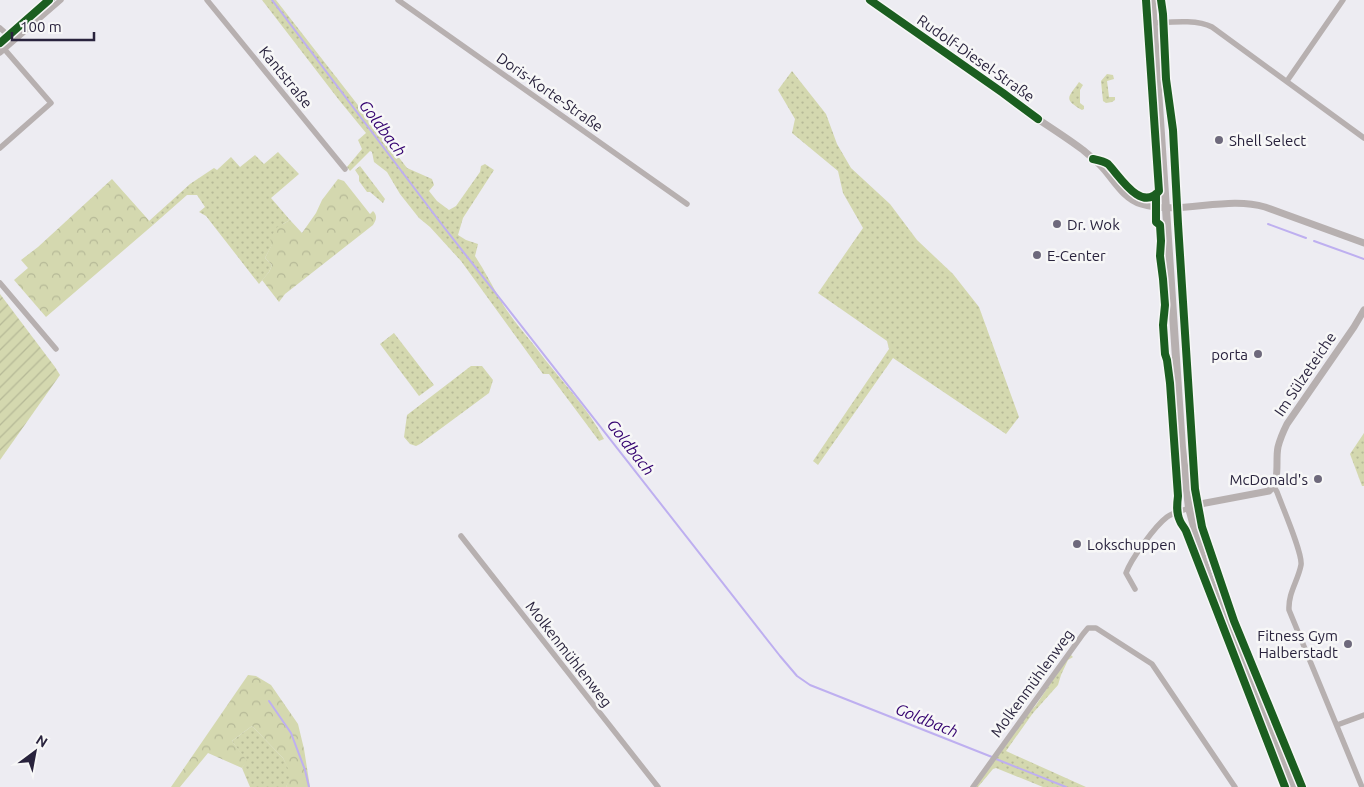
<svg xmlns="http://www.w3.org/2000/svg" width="1364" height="787" font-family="Ubuntu,sans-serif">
<defs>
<pattern id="grass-dots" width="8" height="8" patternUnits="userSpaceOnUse" patternTransform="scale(1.25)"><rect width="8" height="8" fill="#d4d8af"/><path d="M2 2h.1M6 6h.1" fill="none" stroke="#b6b997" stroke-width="1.8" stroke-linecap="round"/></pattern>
<pattern id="forest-crowns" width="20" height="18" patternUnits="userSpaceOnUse" patternTransform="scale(1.25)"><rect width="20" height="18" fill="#d4d8af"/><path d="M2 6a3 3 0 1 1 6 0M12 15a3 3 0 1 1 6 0" fill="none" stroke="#b6b997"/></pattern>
<pattern id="garden-furrows" width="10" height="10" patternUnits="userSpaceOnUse" patternTransform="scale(1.25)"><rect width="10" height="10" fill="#d4d8af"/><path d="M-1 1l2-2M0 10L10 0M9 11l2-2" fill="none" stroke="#b6b997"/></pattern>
</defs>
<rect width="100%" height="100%" fill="#edecf2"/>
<path fill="url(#grass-dots)" d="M262,0H276L361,109L391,135L394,151L407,168L432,179L434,185L429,191L437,201L449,210L456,206L480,172L481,166L485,164L494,170L463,218L458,235L466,240L478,244L475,256C485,271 493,287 502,303C512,319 525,334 537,349C559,379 587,406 604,439L599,441L549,374H543L461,261L430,227L419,218L400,194L387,172L374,162L372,152L370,151L350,171L347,167L362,149L358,140L366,133L339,100Z
M792,71L826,114L837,144L851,168L890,204L917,240L953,274L979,307L1019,417L1006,434L893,358L818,465L813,461L889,349L887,341L818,293L863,228L843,193L838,171L792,133L795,119L778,90Z
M1107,74L1113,75L1114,79L1107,81L1109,97H1115V100L1112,102L1106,103L1103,101L1101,81Z
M1079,82L1083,85L1080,90V103L1084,106V109L1082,110C1063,99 1068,98 1079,82Z
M278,152L299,174L271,198L290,220L283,224L265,258L272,265L269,272L259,284L206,216L199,212L205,207L197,195H187L153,225L149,221L190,184L214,168L217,170L231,157L240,167L255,155L264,164Z
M360,166L385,199L383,203L370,192H367L359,181V176L355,170Z
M394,333L434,385L419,396L380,344Z
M471,366H482L493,380L489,393L420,444L416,446L410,444L404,437L407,415Z
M1364,433V486H1362L1350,454Z
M1070,654L1073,657L1068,660L1061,675L1058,685L1033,713L1006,751L1086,787H1043L996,768L993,769L978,787H976L1025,717L1036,705Z
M252,726L283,758L292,775L286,787H250L242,768L246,761L232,741Z"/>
<path fill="url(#forest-crowns)" d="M112,179L153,225L46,317L14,280L28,268L21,260L38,247Z
M338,179L344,181L370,214L373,211C378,216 376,220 373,225L285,294L279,302L262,280L269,272L272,265L265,258L272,244L270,239L276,228L290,220L302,233L316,213L322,200Z
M248,675L256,676L271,685L298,724L304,749L310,787H286L291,775L283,758L252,726L232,741L247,761L242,768L208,753L180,787H171Z"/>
<path fill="url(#garden-furrows)" d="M0,294L55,367L60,375L0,460Z"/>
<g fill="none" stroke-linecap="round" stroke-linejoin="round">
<path stroke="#beaff0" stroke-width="2" d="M272,0L443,226L780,656L797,676L810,685L992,757
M1268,224L1306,238
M1314,241L1364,259
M269,701L291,733L305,770L309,787
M996,759L1066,787"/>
<path stroke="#b7b0b0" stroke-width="5.5" d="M207,0L345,169
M398,0L687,204
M1154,23C1171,22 1197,19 1212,27L1364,138
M0,28L9,36
M0,43L49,0
M0,44L51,103L0,148
M0,53L61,0
M1287,81L1343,0
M0,283L56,349
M1274,487L1277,492C1282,506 1303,554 1301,565C1298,581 1288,593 1289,610L1362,787
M461,536L658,787
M1135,589L1126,573C1131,559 1155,526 1167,517C1174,512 1182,511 1189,508
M1337,725L1364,715
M973,787L1083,634L1088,628H1096L1152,664L1235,787"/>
<path stroke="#b7b0b0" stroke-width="7" d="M870,0C925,38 980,76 1033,116C1050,127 1067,138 1083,150C1089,155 1095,160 1100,165C1113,178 1122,198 1141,204C1179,216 1226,195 1265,207L1364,243
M1189,508L1195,505L1269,491C1281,481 1275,461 1278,447C1280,439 1283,432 1287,424L1354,327L1364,310"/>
<path stroke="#b7b0b0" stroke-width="8" d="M1152,0L1182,448L1189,508L1203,560L1213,588L1294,787"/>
<path stroke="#b0abad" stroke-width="1" d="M0,49L55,0"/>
<g stroke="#f7f7f7" stroke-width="11">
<path id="cycleway" d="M870,0L1003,93L1038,119
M1161,0L1163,14L1166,79L1173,130L1178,224L1195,489L1202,527L1234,621L1302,787
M0,43L49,0
M1093,159C1098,160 1104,161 1108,164C1119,175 1141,213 1159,191L1146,0
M1156,194V222L1160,225L1161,241L1160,256L1163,279L1165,305L1163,325L1165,354L1167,360L1170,383L1178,496C1177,504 1176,513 1180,521C1181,524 1184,527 1186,531L1285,787"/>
</g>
<use href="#cycleway" stroke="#1b5e20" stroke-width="8"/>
</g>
<g fill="#6e697c" stroke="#f7f7f7" stroke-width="2">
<circle cx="1219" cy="140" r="5"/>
<circle cx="1057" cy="224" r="5"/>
<circle cx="1037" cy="255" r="5"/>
<circle cx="1258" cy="354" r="5"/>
<circle cx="1318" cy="479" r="5"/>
<circle cx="1077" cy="544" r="5"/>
<circle cx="1348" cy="644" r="5"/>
</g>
<g text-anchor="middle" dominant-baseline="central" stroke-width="5" stroke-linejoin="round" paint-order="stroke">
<g font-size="15" fill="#29233d" stroke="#f7f7f7">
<text transform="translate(976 58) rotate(35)">Rudolf-Diesel-Straße</text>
<text transform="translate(286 77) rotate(51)">Kantstraße</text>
<text transform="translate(550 92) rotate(35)">Doris-Korte-Straße</text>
<text transform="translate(1305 374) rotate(-56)">Im Sülzeteiche</text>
<text transform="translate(569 654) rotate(52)">Molkenmühlenweg</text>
<text transform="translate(1032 683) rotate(-54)">Molkenmühlenweg</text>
</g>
<g font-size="15" fill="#29233d" stroke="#f7f7f7" text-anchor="start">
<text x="1229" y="140">Shell Select</text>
<text x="1067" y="224">Dr. Wok</text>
<text x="1047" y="255">E-Center</text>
<text x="1248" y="354" text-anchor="end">porta</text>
<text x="1308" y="479" text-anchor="end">McDonald's</text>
<text x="1087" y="544">Lokschuppen</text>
<text x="1338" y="635" text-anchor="end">Fitness Gym<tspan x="1338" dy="17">Halberstadt</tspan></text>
</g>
<g font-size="16" font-style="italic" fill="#33006f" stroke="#f7f7f7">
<text transform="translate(383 128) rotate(53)">Goldbach</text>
<text transform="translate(631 447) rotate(52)">Goldbach</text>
<text transform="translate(927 720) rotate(22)">Goldbach</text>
</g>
</g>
<g transform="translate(35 752) rotate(32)" stroke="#f7f7f7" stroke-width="4" paint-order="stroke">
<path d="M0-4L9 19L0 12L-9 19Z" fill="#29233d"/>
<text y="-8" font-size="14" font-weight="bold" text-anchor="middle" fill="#29233d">N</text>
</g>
<path d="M12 32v8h82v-8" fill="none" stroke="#29233d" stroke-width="2.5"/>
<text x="20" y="32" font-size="15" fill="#29233d" stroke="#f7f7f7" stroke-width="4" paint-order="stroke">100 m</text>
</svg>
